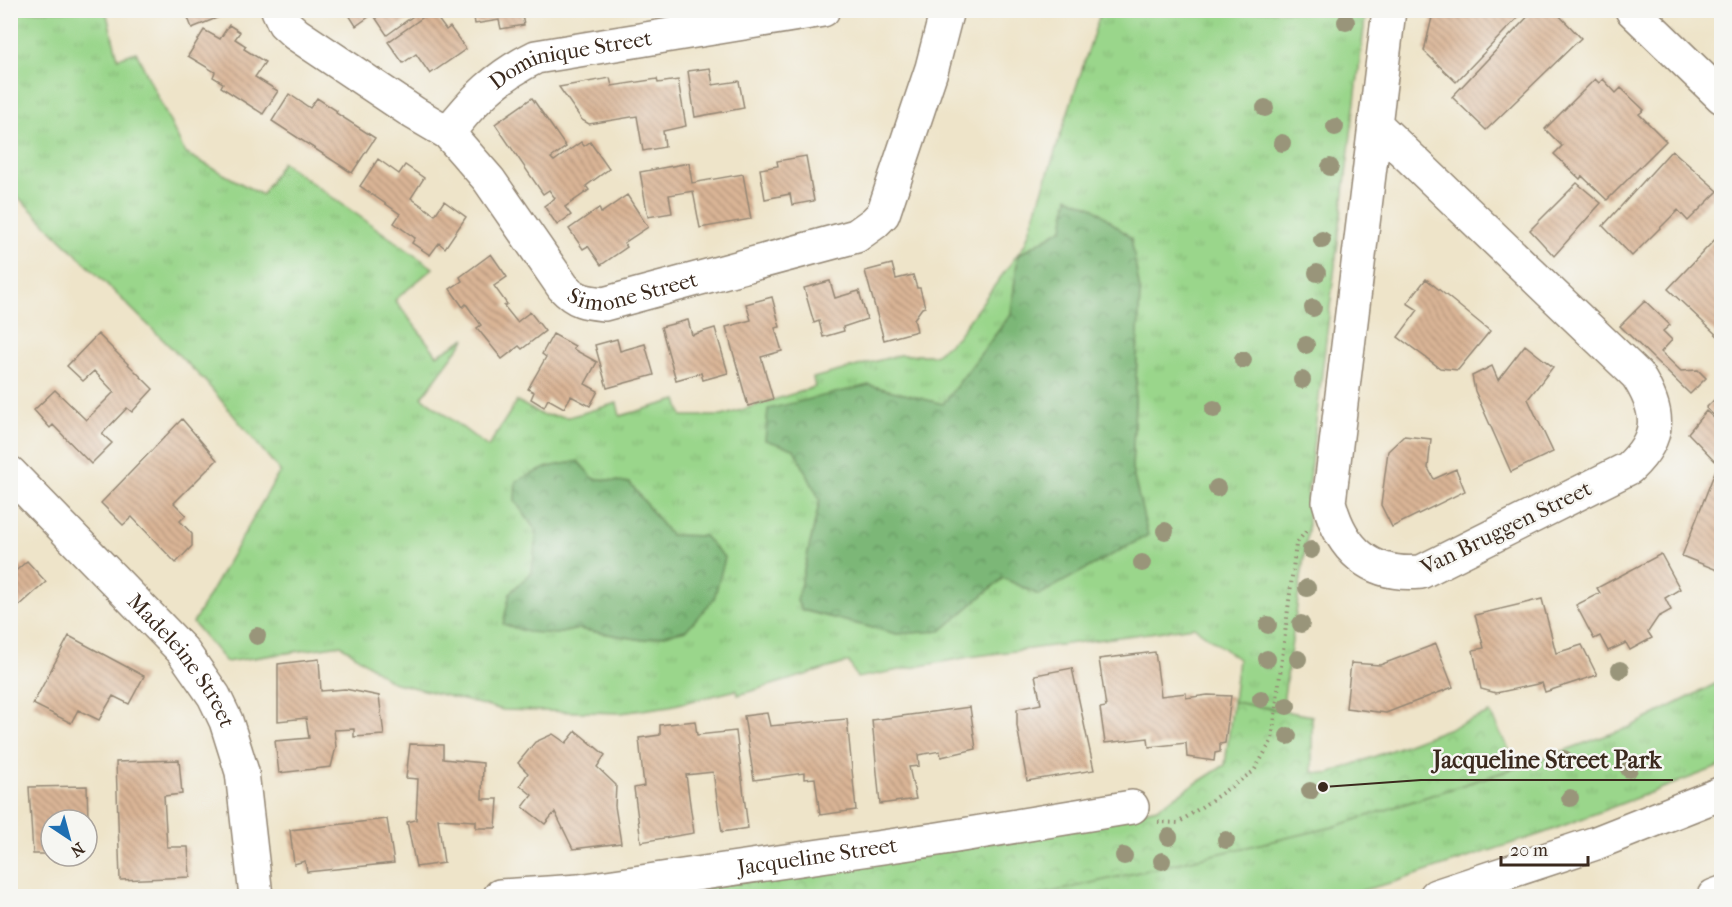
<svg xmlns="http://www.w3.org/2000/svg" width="1732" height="907" font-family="'IM FELL French Canon',serif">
<defs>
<pattern id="grass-tufts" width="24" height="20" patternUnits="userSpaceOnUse" patternTransform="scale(1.5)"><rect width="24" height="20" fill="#9ad68b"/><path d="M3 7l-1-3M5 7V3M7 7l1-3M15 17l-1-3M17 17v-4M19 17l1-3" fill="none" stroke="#86b878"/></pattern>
<pattern id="forest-crowns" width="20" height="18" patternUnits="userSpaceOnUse" patternTransform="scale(1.5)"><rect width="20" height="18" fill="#7bb777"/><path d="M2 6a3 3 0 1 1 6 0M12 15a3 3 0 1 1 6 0" fill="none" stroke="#669561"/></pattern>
<pattern id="park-crowns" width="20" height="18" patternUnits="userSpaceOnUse" patternTransform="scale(1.5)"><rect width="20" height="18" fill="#9ad68b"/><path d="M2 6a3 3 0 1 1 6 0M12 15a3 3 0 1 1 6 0" fill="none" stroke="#86b878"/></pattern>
<pattern id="building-back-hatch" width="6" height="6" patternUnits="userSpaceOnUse" patternTransform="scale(1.5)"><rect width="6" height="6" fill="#dab596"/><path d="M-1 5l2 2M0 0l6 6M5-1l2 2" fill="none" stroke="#b2937a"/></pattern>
</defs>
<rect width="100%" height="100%" fill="#f6f6f2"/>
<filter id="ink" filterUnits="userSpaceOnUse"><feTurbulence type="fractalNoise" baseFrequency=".0167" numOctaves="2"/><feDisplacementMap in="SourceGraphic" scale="12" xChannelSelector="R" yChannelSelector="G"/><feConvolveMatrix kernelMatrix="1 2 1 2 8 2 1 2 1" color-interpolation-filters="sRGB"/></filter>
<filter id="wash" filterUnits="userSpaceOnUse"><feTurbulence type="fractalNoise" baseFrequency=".008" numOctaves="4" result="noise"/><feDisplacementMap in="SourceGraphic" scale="24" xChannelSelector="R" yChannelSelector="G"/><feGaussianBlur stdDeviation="1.35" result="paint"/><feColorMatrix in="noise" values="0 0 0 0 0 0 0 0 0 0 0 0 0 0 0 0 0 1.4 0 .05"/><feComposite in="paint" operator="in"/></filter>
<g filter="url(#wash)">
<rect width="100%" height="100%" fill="#eee4c9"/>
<path fill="url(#grass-tufts)" stroke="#6a8054" stroke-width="1.5" fill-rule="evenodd" d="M10,11H106L118,58L136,52L185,153L262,195L282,162L433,268L395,300L437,355L466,338L422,397L488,447L517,401L542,415L569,417L617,403L620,416L677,400L682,416H722L815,387L813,378L899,355H935L957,337L1025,244L1101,11H1366L1307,496L1308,530L1282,710L1233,702L1238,659L1194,627L969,657L857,678L849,662L738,695L737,690L670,706L621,713L503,710L392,682L341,645L226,662L193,623L280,471L205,381L11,190ZM1063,228L1130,238L1140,291L1132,469L1147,535L1003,578L941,630L897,634L802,610L797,601L820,500L794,449L869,385L943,404L1011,314L1018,255ZM593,478L630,483L670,535L704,536L643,640L578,629L556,634L510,593L532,572L537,532L515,501Z
M1721,681V766L1544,833L1394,882L1341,896H1035L1333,827L1518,767L1630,727Z"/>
<path fill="url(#forest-crowns)" stroke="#5b704a" stroke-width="1.5" d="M1068,197L1094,208L1131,238L1140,291L1132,469L1148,535L1039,595L1003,578L941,631L897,634L802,610L797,601L820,500L794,449L765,440L768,409L869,385L943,404L1011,314L1018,255L1063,228Z
M578,461L593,478L630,483L670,535L704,536L725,558L714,599L686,630L643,640L578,629L556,634L527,632L503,624L510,593L532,572L537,532L515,501L516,481L548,467Z"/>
<path fill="url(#park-crowns)" stroke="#6a8054" stroke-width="1.5" d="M1233,702L1312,716V772L1328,774L1490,713L1518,767L1333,827L1035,896H615L1082,826L1157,808L1225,765Z"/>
<g id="blocks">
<path fill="url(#building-back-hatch)" d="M185,10H223L224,15L192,28Z
M346,10H409L413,16L387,35L373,14L356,26Z
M473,10H521L524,25L501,29L499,20L475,24Z
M1438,10H1525L1456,82L1424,51L1433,13Z
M1534,10H1554L1581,38L1486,130L1452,97Z
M432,11L446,30L450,27L466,49L430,74L416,54L403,63L388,42Z
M229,25L240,32L235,39L246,46L244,49L265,62L255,77L278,91L263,114L221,87L223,83L213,77L215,72L188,56L204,30L220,39Z
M710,68L713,85L739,81L744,108L695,117L688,71Z
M610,78L612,86L657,79L658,83L678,80L686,126L663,131L665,147L643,151L637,116L589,124L582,120L559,87Z
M1595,79L1599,83L1603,79L1616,93L1621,88L1644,110L1639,114L1666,141L1607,200L1582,176L1580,179L1554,154L1562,146L1545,129Z
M289,94L310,108L317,98L337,111L336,113L375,138L352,173L272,121Z
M532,98L566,147L551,158L554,161L581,142L584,146L590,142L609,169L586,186L589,190L565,207L571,215L557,225L544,206L555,198L549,190L543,194L495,124Z
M1672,150L1718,191L1688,221L1678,210L1632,256L1603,226Z
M806,156L814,201L792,205L790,194L765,199L760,169L778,166L777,161Z
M378,159L399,174L405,165L424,178L411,198L435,215L444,201L466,217L445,248L439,243L430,255L412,243L415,238L394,223L400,214L360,186Z
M689,163L692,183L743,174L751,219L700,228L693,191L669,195L672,213L648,217L640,172Z
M1577,183L1601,203L1554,256L1530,230Z
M627,195L648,227L624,243L627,247L601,265L588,246L583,249L569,229L599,208L601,213Z
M1722,232V340L1668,289Z
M491,254L507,277L494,286L507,304L504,306L517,322L530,312L545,331L522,349L519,346L502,359L477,328L481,325L466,304L463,307L450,289L462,281L460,277Z
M892,264L896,279L913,275L917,288H920L925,307L922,308L914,319L917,331L884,340L865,271Z
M1426,279L1490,331L1458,370L1440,368L1398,337L1418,310L1407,303Z
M830,281L835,298L859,291L867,319L843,327L844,331L823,337L819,321L814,323L804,288Z
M772,297L780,327L775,328L782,351L761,357L773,399L748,406L726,327L751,320L746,304Z
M1645,301L1670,325L1663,331L1672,340L1661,352L1681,371L1698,370L1706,378L1690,394L1620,326Z
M688,320L692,335L715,328L728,373L703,380L701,373L676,380L661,327Z
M98,334L153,389L132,412L127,408L102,434L112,443L91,464L53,425L50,428L34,410L55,390L86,420L114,392L94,371L83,381L67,366Z
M553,334L575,346L573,349L597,362L585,384L598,391L590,406L571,396L564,408L548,399L544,407L531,399L534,392L528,389L546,357L542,354Z
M617,339L620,351L645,344L654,375L607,388L595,345Z
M1525,345L1553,367L1528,399L1553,452L1511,472L1475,391L1472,376L1492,366L1498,380Z
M1722,392V423L1706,408Z
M1706,411L1722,425V572L1682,556L1718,464L1688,433Z
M182,419L217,460L174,503L186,515L180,521L192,534V546L176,563L132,517L123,525L101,503Z
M1404,436L1431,439L1428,468L1434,479L1456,469L1465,491L1392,527L1381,505L1388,451Z
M1661,554L1680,589L1665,598L1671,610L1658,617L1648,632L1652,638L1630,650L1626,643L1608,651L1600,636L1594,639L1576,605L1600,593L1597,588Z
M27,561L46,582L10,614V576Z
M1542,599L1556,653L1582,645L1597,675L1545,692L1542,683L1496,693L1481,689L1473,650L1484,648L1475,615Z
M69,636L144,676L129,704L113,696L99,720L78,710L71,723L33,704Z
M1436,644L1453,687L1386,713L1346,708L1351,663L1380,665Z
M1155,652L1161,696L1186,693V698L1208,695L1231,696L1225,743L1220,744V752L1215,753L1214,761L1187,757L1186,743L1149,747L1148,738L1105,743L1100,708L1106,707L1099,659Z
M319,659L321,691L345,689L379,696L384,735L354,737V729L334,730L336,747L331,767L279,773L275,741L309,738L306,718L278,721V664Z
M1072,668L1094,770L1027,781L1017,726V709L1041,704L1035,675Z
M970,707L976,749L941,757L940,751L918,755L919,766L909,767L916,799L880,804L872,720Z
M767,713L770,726L847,719L856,810L820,815L815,778L804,779V773L754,780L744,716Z
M695,721L697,735L736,731L748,828L722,832L713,772L686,775L694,833L641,842L634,788L644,786L639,738L660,735V725Z
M576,731L605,755L597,767L616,785L615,806L621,843L573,849L555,812L545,824L523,807L532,795L520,785L528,773L518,763L535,742L553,734L566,743Z
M410,744L443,745V759L483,763L482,799H498L496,828H476V821L438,819L444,863L416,867L407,822L416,820L418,779L406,778Z
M179,760L182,794L164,796L167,847H188L190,877L120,880L116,762Z
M87,786L88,820H51V854H33L29,787Z
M387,819L394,863L307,872L305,861L294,864L290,830Z"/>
</g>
</g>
<g filter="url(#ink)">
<use href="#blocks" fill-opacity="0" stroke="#948774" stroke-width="1.5"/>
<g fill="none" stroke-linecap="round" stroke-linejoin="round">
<g stroke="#948774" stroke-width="36">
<g id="minor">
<path id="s1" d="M278,10L284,23L296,34L414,113L448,133L489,180L563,287C576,301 585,302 604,304L856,236L874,223L883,214L932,68L947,10"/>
<path d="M1632,10L1722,97"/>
<path d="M1375,124L1637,375C1661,412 1662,437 1629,468L1421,572C1370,577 1341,549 1329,502L1389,10"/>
<path id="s2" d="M448,133C473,100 498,75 536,57L823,10"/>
<path id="s3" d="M10,473L182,650L214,696L226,721L242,772L256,896"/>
<path id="s4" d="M500,896L579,891L938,839L1132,807"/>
</g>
</g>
<g stroke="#948774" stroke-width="36">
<path id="highway" d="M1436,896L1596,843L1722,793
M1714,896L1722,893"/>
</g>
<path stroke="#948774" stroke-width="4" stroke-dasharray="1.5 4.5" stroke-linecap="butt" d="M1158,822L1178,823L1254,771L1272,740L1296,544L1306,531"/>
<use href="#minor" stroke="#fff" stroke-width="33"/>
<use href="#highway" stroke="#fff" stroke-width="33"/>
</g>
<g fill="#99957a">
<circle cx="1346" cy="22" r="9"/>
<circle cx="1265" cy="108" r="9"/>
<circle cx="1335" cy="127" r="9"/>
<circle cx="1282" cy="143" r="9"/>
<circle cx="1330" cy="167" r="9"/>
<circle cx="1322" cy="240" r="9"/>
<circle cx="1317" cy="273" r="9"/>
<circle cx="1313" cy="308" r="9"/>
<circle cx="1306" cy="345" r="9"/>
<circle cx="1243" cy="360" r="9"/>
<circle cx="1302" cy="380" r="9"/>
<circle cx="1214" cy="409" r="9"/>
<circle cx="1217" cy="488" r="9"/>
<circle cx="1165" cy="531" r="9"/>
<circle cx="1311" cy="550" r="9"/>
<circle cx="1142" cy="563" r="9"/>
<circle cx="1307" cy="588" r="9"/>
<circle cx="1301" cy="624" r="9"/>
<circle cx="1268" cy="625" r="9"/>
<circle cx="257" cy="636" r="9"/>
<circle cx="1267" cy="659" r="9"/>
<circle cx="1298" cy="659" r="9"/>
<circle cx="1620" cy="670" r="9"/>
<circle cx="1261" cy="699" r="9"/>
<circle cx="1287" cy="706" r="9"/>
<circle cx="1288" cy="736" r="9"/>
<circle cx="1564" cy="759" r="9"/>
<circle cx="1629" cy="769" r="9"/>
<circle cx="1310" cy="791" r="9"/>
<circle cx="1570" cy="798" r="9"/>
<circle cx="1169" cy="837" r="9"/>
<circle cx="1226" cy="840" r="9"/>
<circle cx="1124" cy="856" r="9"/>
<circle cx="1162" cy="861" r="9"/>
</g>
</g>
<g text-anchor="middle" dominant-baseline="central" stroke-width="5" stroke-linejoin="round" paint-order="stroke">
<g font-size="22" fill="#3b2a1e" stroke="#f6f6f2">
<text stroke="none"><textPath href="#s2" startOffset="150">Dominique Street</textPath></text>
<text stroke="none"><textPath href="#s1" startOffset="480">Simone Street</textPath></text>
<text transform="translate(1506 528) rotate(-26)">Van Bruggen Street</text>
<text stroke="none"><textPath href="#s3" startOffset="255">Madeleine Street</textPath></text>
<text stroke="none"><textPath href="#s4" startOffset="320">Jacqueline Street</textPath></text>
</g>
</g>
<path fill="none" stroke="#3b2a1e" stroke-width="2" d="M1323 787L1421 780H1673"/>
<circle fill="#3b2a1e" stroke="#f6f6f2" stroke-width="2" cx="1323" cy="787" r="6"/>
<g font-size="24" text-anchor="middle" font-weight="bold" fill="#3b2a1e" stroke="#f6f6f2" stroke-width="5" stroke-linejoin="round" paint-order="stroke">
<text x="1547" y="768">Jacqueline Street Park</text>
</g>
<rect width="1732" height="907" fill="none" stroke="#f6f6f2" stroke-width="36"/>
<g transform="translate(69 838) rotate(144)"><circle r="28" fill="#f6f6f2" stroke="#aba49d" stroke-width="1.5"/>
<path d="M0-4.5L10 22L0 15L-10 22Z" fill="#1f6fb2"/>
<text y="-9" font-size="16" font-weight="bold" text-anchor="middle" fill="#3b2a1e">N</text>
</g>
<path d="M1501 856v9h87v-9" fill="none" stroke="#3b2a1e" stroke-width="3"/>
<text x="1510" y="856" font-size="18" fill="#3b2a1e" stroke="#f6f6f2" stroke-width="4.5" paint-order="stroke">20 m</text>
</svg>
